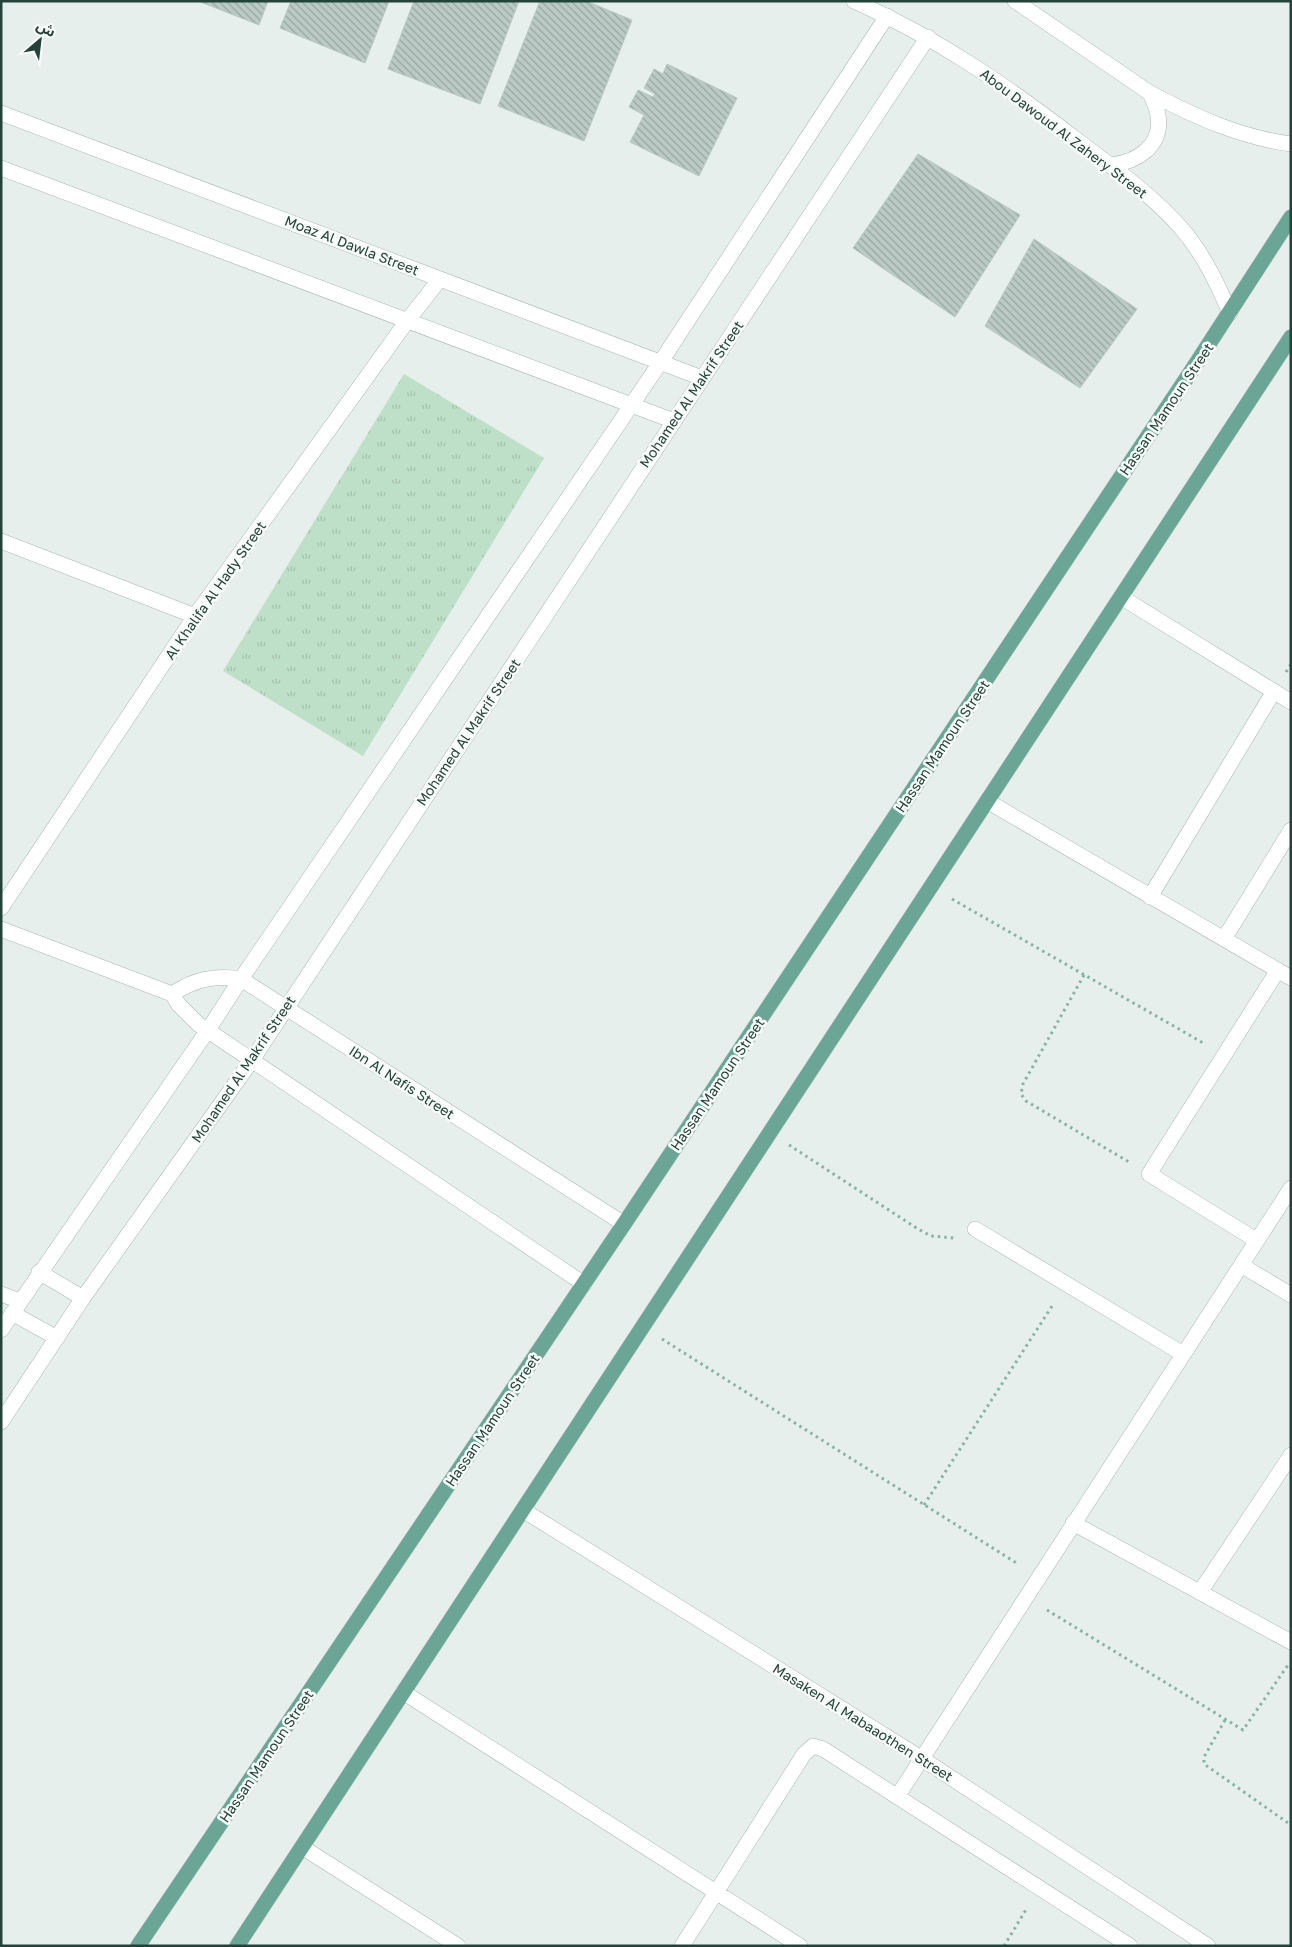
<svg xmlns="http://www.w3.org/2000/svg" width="1292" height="1947" font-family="'Golos Text','Noto Sans Arabic',sans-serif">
<defs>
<pattern id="grass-tufts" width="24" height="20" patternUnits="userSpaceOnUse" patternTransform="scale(1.25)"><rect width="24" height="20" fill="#bfe0c8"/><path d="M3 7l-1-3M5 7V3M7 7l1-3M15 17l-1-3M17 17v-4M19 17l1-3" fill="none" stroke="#a4c1ad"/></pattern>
<pattern id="building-back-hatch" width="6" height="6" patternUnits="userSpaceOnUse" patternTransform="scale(1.25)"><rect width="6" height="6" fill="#bbcac4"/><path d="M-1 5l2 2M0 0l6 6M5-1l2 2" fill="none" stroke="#98a6a0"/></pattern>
</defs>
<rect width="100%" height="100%" fill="#e6efeb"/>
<path fill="url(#grass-tufts)" d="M404,374L544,458L363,756L223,671Z"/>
<path fill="url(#building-back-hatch)" stroke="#b8c9c2" d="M198,1H268L259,25Z
M291,1H389L365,63L280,28Z
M414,1H519L480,104L388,69Z
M540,1H586L632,20L584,141L498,106Z
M667,64L737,98L699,176L630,142L644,115L629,107L638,90L653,97L655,94L644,88L654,69L663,74Z
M918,154L1020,215L955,317L853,248Z
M1034,239L1137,309L1080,388L985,326Z"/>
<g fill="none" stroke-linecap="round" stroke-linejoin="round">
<g stroke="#a8b8b2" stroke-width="16">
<path id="minor" d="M1,113L702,378
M1,168L674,421
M1,541L195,616
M1121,597L1291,702
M987,801L1291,978
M1150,897L1274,691
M1,908L195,616L407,321L440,279
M1,929L172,994L179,1005L198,1024L584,1284
M1224,939L1291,830
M172,994C195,979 214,975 241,979L624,1224
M975,1229L1183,1354
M1256,1240L1149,1174L1278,970
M1241,1265L1291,1295
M39,1272L83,1298
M1,1294L20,1301
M12,1313L57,1338
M1,1330L208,1030L241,979L660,363L887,16
M1,1422L83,1298L252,1060L928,37
M523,1510L921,1758L1208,1946
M1073,1523L1291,1642
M1200,1592L1291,1455
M403,1692L800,1946
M897,1797L1291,1188
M302,1847L458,1946
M682,1946L804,1754L813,1746L823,1749L1130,1946"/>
</g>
<g stroke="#a8b8b2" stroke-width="16">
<path id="tertiary" d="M854,1C939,39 1007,86 1081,143C1115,169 1152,195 1181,228C1203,253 1217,283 1230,313
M1015,1L1150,93C1196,117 1239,137 1291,144
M1111,165C1137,162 1163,146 1158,115C1157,108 1153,100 1150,93"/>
</g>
<g stroke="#c2cac8" stroke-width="16">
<path id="primary" d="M138,1946L624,1224L1192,370L1291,217
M237,1946L1291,337"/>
</g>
<path stroke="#86b3a5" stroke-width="3" stroke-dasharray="2.5 4" stroke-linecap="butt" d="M1286,672L1291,664
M952,899L1205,1044
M1084,975L1023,1084L1021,1094L1026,1101L1129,1162
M789,1145L918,1229L931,1236L954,1238
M662,1339L1018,1564
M924,1505L1054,1303
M1047,1610L1243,1730L1288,1665
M1225,1720L1204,1757V1764L1291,1825
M1004,1946L1027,1908"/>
<use href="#minor" stroke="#fff" stroke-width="15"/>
<use href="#tertiary" stroke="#fff" stroke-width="15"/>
<use href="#primary" stroke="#6aa596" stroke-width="15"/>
</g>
<g text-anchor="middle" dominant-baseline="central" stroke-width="5" stroke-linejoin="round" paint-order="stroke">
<g font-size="14" fill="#24423a" stroke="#f7fbf9">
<text transform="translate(1064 133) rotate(37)">Abou Dawoud Al Zahery Street</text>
<text transform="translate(352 245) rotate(21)">Moaz Al Dawla Street</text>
<text transform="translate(691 394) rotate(-56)">Mohamed Al Makrif Street</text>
<text transform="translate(1166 409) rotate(-56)">Hassan Mamoun Street</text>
<text transform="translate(215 590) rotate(-55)">Al Khalifa Al Hady Street</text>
<text transform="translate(468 732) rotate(-56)">Mohamed Al Makrif Street</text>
<text transform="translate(942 746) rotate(-56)">Hassan Mamoun Street</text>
<text transform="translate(243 1069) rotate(-56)">Mohamed Al Makrif Street</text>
<text transform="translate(402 1082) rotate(33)">Ibn Al Nafis Street</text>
<text transform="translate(717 1084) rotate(-56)">Hassan Mamoun Street</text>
<text transform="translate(492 1420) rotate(-56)">Hassan Mamoun Street</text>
<text transform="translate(863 1722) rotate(32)">Masaken Al Mabaaothen Street</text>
<text transform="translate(266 1756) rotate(-56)">Hassan Mamoun Street</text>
</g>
</g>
<rect width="1292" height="1947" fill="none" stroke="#24423a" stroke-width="5"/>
<g transform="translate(40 40) rotate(28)" stroke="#f7fbf9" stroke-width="4" paint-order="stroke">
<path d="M0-4L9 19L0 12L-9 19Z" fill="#24423a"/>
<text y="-8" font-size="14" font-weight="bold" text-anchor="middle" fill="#24423a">ش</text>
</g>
</svg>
